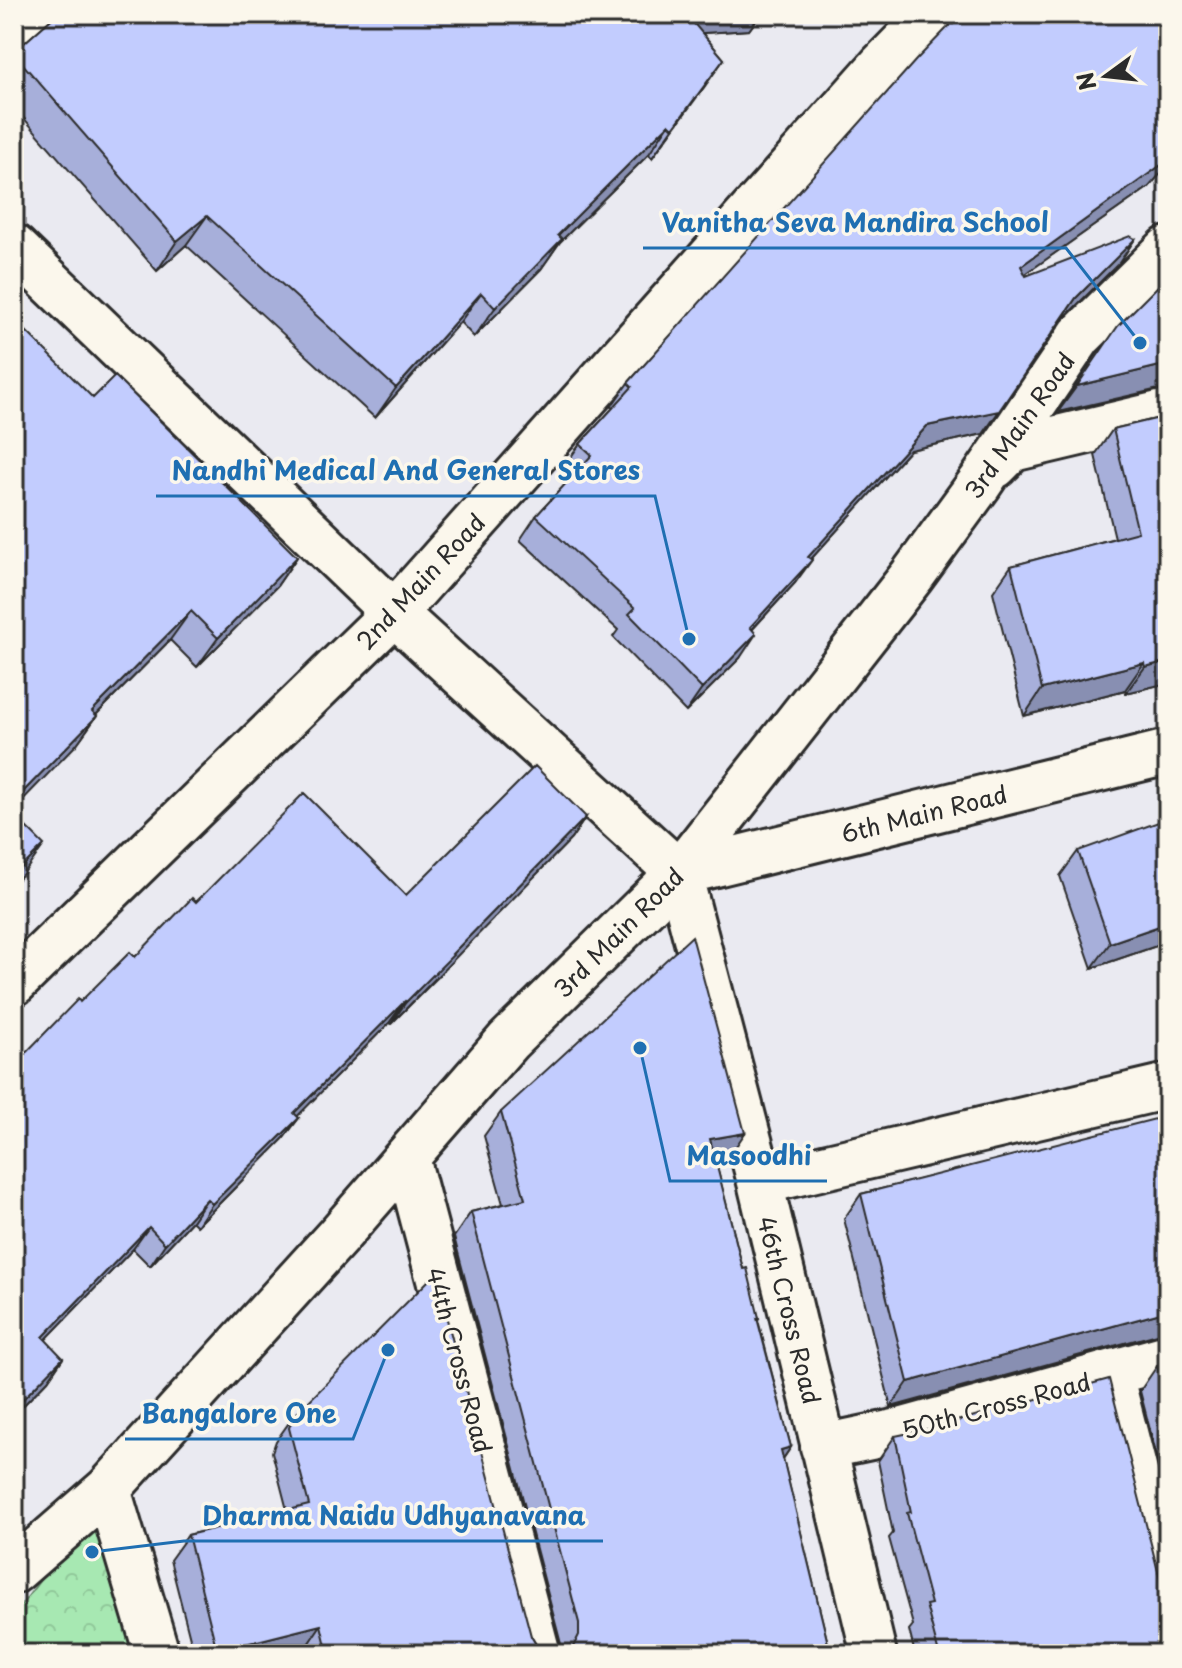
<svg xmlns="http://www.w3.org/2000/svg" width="1182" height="1668" font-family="'Playpen Sans',sans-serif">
<defs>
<pattern id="forest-crowns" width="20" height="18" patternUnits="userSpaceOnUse" patternTransform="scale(2)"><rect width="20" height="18" fill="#a7e8b2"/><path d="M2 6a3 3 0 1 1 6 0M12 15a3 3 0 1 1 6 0" fill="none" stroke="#90c799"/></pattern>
</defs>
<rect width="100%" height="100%" fill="#eaeaf1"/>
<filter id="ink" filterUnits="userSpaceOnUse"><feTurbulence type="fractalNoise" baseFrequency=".0125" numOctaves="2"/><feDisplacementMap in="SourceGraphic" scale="16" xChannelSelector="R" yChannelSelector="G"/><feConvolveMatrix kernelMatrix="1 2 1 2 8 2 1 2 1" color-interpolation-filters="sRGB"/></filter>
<g filter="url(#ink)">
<path fill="url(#forest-crowns)" stroke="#698a6e" stroke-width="2" d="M108,1489L148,1654H14V1615Z"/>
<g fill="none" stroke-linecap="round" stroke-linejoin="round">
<g stroke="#2b2b2b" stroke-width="50">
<path id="minor" d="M14,247L394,613L679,873
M995,466L1012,449L1168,412
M679,873L760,1182L874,1654
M679,873L1168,752
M14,983L394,613L881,66L932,14
M407,1158L538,1654
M760,1182L1168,1086
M1110,1374L1168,1601
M823,1447L904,1430L1168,1357
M108,1489L157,1654
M14,1571L108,1489L338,1236L508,1041L679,873L912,576L980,483L1080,336L1168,249"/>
</g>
<g stroke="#2b2b2b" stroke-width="50">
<path id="secondary" d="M14,32L31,14"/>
</g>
<use href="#minor" stroke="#fbf7ec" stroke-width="44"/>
<use href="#secondary" stroke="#fbf7ec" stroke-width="44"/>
</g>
<path fill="#a7afda" stroke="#2b2b2b" stroke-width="2" d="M57,14H761L749,30L702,33L724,59L652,158L649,154L560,242L541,269L474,337L460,322L375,418L186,245L157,271L14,107V52Z
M1168,14V165L1149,187L1025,274L1026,276L1135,239L1119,263L1061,320L983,434L910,450L811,559L795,583L752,630L740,658L686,712L613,637L618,630L520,540L536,516L573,476L564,467L580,444L613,408L611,407L628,383L953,24Z
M93,398L297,557L277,586L197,667L170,640L96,715L97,716L76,745Z
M1168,416V683L1126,693L1125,690L1024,716L993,592L1011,566L1115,538L1095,455L1113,429Z
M586,817L571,839L443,969L438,977L391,1024L389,1023L297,1116L299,1118L283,1139L197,1226L192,1221L150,1266L133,1249L45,1340L63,1358L48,1380L14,1415V1065L80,1002L135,957L196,902L406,895Z
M1078,851L1168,942L1092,968L1060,876Z
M501,1112L728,1158L715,1160L743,1269L759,1318L758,1320L791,1447L783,1459L830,1652L828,1654H305L304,1650L286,1654H194L170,1560L188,1535L287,1510L272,1452L276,1441L293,1417L531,1636L538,1648L549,1654L562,1653V1648L454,1237L471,1212L503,1204L484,1136Z
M1168,1118V1333H1161L891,1407L844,1219L861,1194Z
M1168,1363V1500L1140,1391L1157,1366Z
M895,1436L1161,1583L1168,1654H915L909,1630L913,1625L889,1538L893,1533L878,1461Z"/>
<path fill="#888fb2" stroke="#2b2b2b" stroke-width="2" d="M674,14H761L749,30L659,36Z
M724,59L703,89L652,158L673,128Z
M669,124L649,154L560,242L541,269L474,337L495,308L558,235Z
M1168,160V165L1149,187L1004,289L1021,266Z
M207,216L186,245L157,271L177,241Z
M1135,239L1119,263L1060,322L1076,298Z
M481,293L460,322L375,418L396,388Z
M1168,364V388H1163L1058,412L1077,386Z
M999,411L983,434L910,450L792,580L808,557L927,426Z
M297,557L277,586L197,667L218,638Z
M812,560L795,583L733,650L750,627Z
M191,611L170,640L71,740L92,711Z
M756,634L740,658L686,712L702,689Z
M1168,661V683L1126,693L1145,667Z
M1144,663L1125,690L1024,716L1042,689Z
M97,716L76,745L14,809V801Z
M586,817L571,839L391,1024L406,1002L452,954Z
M44,845L23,874L14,883V875Z
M1168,923V942L1092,968L1110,943Z
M405,1001L389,1023L279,1135L294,1113Z
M299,1118L283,1139L197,1226L212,1204Z
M745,1133L728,1158L692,1164L710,1139Z
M207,1199L192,1221L150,1266L165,1244Z
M149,1227L133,1249L27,1359L43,1337Z
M1168,1311V1333H1161L891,1407L908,1382Z
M63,1358L48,1380L14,1415V1410L18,1404Z
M791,1447L774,1472L781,1450Z
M321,1625L304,1650L286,1654H215L217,1651Z"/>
<path fill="#c2ccfe" stroke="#2b2b2b" stroke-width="2" d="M57,14H686L724,59L673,128L669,124L558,235L562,239L495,308L481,293L396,388L207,216L177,241L14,54V52Z
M962,14H1168V160L1021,266L1026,276L1130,236L1135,239L1076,298L999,411L927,426L808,557L812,560L750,627L756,634L702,689L629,614L635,608L536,516L592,455L580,444L632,387L628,383L916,60L952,23L953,24Z
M1168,276V364L1077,386L1118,326Z
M14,319L93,398L115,376L297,557L218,638L191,611L92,711L97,716L14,801Z
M1168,416V661L1145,667L1144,663L1042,689L1011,566L1138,532L1113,429Z
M535,766L586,817L452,954L453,955L406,1002L405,1001L294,1113L299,1118L212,1204L207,1199L165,1244L149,1227L43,1337L63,1358L18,1404L14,1400V1065L78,999L80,1002L130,952L135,957L192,898L196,902L304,793L406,895Z
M14,815L44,845L14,875Z
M1164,820L1168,831V923L1110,943L1078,851Z
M692,936L745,1133L710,1139L743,1269L747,1268L759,1318H757L791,1447L781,1450L830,1652L826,1653V1654H328L321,1625L217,1651L188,1535L309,1505L289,1428L293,1417L435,1274L531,1636L538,1648L549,1654L562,1653L573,1647L579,1635V1623L471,1212L525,1199L501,1112Z
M1167,1116L1168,1311L908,1382L861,1194Z
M1168,1363V1408L1157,1366Z
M1109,1379L1161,1583L1168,1594V1654H939L926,1605L931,1604L907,1513L911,1512L895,1436L928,1429Z"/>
</g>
<g text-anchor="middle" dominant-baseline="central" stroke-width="7" stroke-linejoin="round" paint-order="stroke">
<g font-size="24" fill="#2b2b2b" stroke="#fbf7ec">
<text transform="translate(1019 425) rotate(-55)">3rd Main Road</text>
<text transform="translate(420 581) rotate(-47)">2nd Main Road</text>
<text transform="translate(924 813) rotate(-14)">6th Main Road</text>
<text transform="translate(618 932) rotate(-45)">3rd Main Road</text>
<text transform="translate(790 1310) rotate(76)">46th Cross Road</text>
<text transform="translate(460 1360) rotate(75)">44th Cross Road</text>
<text transform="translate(996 1405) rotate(-15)">50th Cross Road</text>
</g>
</g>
<path fill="none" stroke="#1f6fb2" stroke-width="3" d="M1140 343L1066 248H643M689 639L655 496H156M640 1048L670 1181H827M388 1350L353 1439H125M92 1552L184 1541H603"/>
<g fill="#1f6fb2" stroke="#fbf7ec" stroke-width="3">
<circle cx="1140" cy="343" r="8"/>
<circle cx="689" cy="639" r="8"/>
<circle cx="640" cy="1048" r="8"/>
<circle cx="388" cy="1350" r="8"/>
<circle cx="92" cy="1552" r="8"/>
</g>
<g font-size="26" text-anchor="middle" font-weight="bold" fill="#1f6fb2" stroke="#fbf7ec" stroke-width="7" stroke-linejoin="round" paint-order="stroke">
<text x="855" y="232">Vanitha Seva Mandira School</text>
<text x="406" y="480">Nandhi Medical And General Stores</text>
<text x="749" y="1165">Masoodhi</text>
<text x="239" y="1423">Bangalore One</text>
<text x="394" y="1525">Dharma Naidu Udhyanavana</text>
</g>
<rect width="1182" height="1668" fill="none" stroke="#fbf7ec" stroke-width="48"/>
<rect x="24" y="24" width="1134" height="1620" fill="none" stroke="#2b2b2b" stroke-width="3" filter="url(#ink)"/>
<g transform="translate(1106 76) rotate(255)" stroke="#fbf7ec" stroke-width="6" paint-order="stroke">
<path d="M0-6L14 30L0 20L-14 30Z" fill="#2b2b2b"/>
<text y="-12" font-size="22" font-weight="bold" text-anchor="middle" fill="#2b2b2b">N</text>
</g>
</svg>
